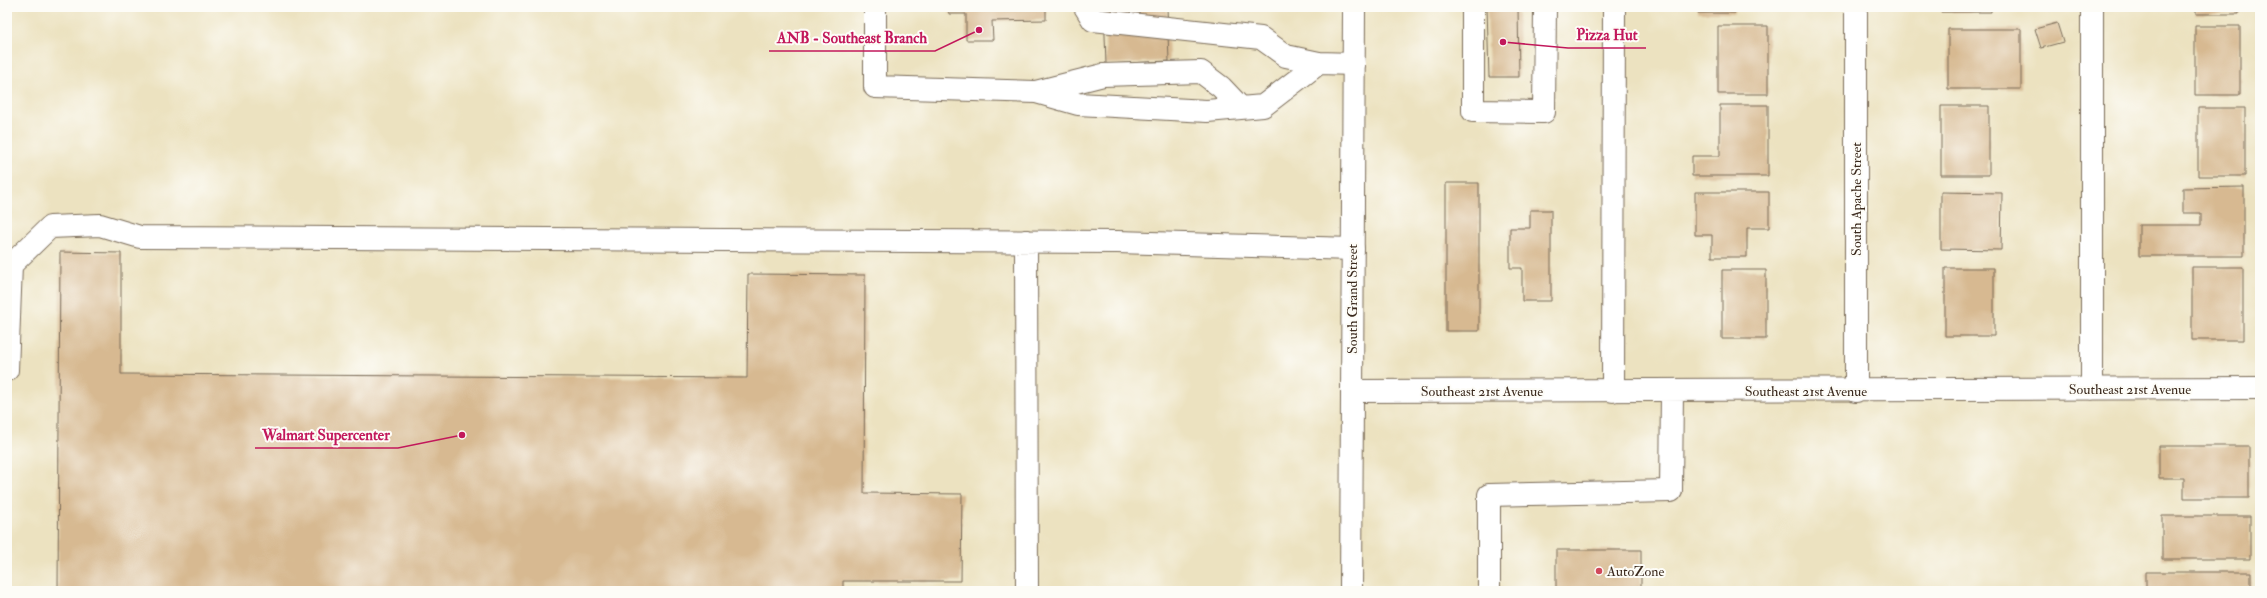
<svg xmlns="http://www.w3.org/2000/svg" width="2267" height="598" font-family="'IM FELL Double Pica',serif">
<rect width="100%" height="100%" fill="#fdfcf7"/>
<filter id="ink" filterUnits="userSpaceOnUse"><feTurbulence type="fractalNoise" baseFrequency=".025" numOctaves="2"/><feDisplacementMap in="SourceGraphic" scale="8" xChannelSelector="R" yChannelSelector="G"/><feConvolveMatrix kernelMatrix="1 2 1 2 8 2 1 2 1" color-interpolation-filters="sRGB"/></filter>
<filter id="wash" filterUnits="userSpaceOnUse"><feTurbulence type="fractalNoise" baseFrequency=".012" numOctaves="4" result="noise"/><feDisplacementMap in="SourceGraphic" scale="16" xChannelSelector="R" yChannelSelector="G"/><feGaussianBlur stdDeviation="0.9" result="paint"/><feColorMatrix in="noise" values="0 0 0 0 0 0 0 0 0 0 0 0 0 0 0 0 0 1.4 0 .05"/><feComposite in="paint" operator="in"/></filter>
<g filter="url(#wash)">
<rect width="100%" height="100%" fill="#ece2c0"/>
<g id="blocks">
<path fill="#d7b991" d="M948,7H1046V20L992,21L993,40H966V14H949Z
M1104,7H1167L1169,61L1106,64Z
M1487,7H1518L1519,77H1489Z
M1698,7H1735V13H1698Z
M1941,7H1991V12H1941Z
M2196,7H2239V14H2196Z
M2057,23L2063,42L2041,48L2035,29Z
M1718,26H1768V94H1718Z
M2195,26H2240V95H2195Z
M1948,29H2021V89H1948Z
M1720,105H1768V176H1692V156H1720Z
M1941,106H1989V175H1941Z
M2198,108H2245V176H2198Z
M1446,183H1479V331H1446Z
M2244,187V256H2139V225H2201V213H2183V188Z
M1695,192H1769V228H1747V257H1712V235H1695Z
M1941,192L2002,193L2001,250L1941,249Z
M1530,210H1551V301H1522V268H1510V228H1530Z
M60,252L121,253V374L747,378L748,274L865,275L864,493L962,494L961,581H843V591H58Z
M2192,267H2243V340H2192Z
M1945,268H1994V336H1945Z
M1722,270H1766V339H1722Z
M2159,446H2249V498H2184V478H2159Z
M2162,516H2250V559H2162Z
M1556,550H1641V591H1556Z
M2146,572H2251V591H2146Z"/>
</g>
</g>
<g filter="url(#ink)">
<use href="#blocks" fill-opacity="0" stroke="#796a57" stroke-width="1"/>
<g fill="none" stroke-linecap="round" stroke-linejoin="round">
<g stroke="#796a57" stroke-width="24">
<path id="minor" d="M875,7V87L1036,92L1078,104L1207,111L1263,106L1319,63
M1085,7L1093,20L1261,38L1286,56L1319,63L1354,64
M1473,7V111L1544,112L1545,7
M1856,7V391
M2092,7V389
M1036,92L1103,75L1201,72L1221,87L1241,108
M1026,241L1027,591
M7,370L11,265L50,227L100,225L140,237L1117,242L1353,249
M1352,391L2260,388
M1613,391L1614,7
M1489,591V495L1671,491L1672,391"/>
</g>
<g stroke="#796a57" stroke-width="24">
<path id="major" d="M1351,591L1354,7"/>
</g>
<use href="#minor" stroke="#fff" stroke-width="22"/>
<use href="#major" stroke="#fff" stroke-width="22"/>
</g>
</g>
<circle fill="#d1495b" stroke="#fdfcf7" stroke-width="1.5" cx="1599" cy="571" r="4"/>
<g text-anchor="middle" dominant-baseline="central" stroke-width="4" stroke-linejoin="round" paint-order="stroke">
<g font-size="14" fill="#3b2a1e" stroke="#fdfcf7">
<text transform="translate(1856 199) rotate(-90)">South Apache Street</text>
<text transform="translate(1352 299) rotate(-90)">South Grand Street</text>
<text x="2130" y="389">Southeast 21st Avenue</text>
<text x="1482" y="391">Southeast 21st Avenue</text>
<text x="1806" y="391">Southeast 21st Avenue</text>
</g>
<g font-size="14" fill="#3b2a1e" stroke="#fdfcf7" text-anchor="start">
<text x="1607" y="571">AutoZone</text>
</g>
</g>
<path fill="none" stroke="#c2185b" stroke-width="1.5" d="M1503 42L1568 48H1646M979 30L935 51H769M462 435L398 448H255"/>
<g fill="#c2185b" stroke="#fdfcf7" stroke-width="1.5">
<circle cx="1503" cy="42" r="4"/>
<circle cx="979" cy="30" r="4"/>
<circle cx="462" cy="435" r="4"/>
</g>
<g font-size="15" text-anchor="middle" font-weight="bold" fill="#c2185b" stroke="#fdfcf7" stroke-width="4" stroke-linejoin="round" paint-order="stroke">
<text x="1607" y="40">Pizza Hut</text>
<text x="852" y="43">ANB - Southeast Branch</text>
<text x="326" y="440">Walmart Supercenter</text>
</g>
<rect width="2267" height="598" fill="none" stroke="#fdfcf7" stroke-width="24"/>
</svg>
